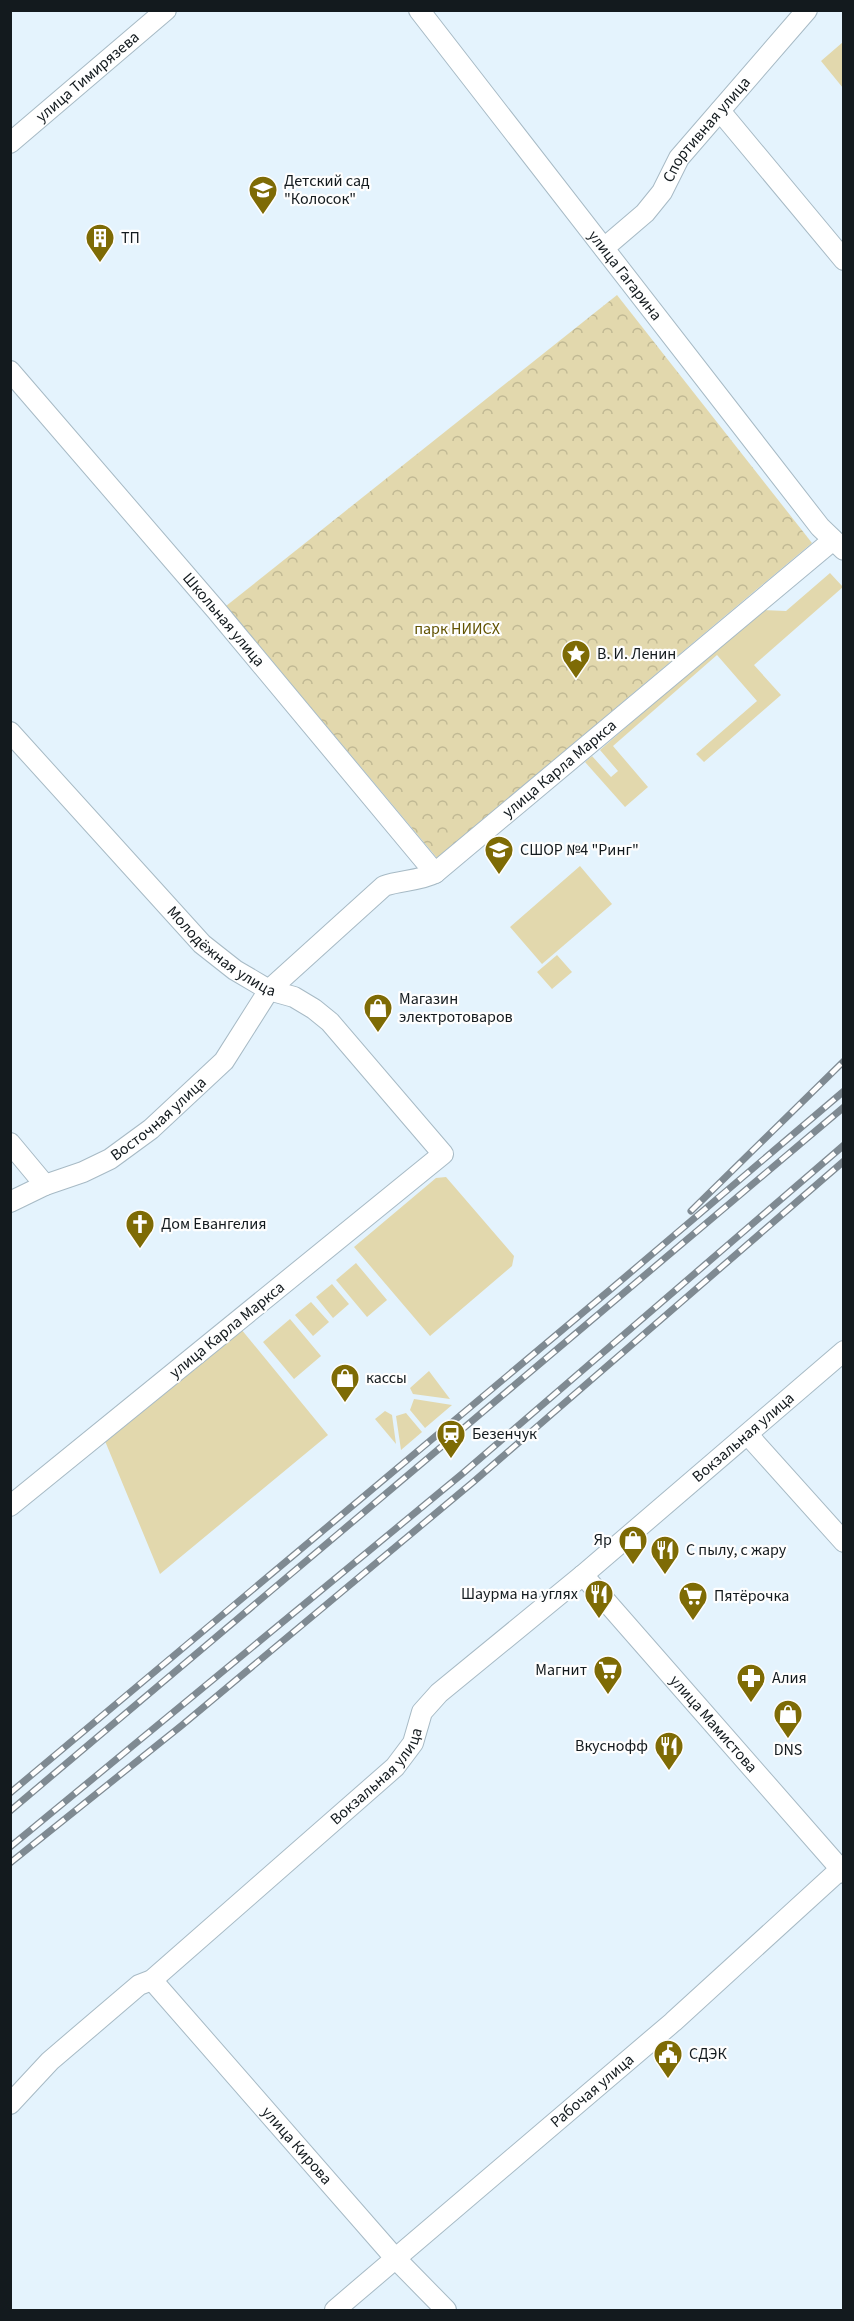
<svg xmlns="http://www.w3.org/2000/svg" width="854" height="2321" font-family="'Source Sans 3',sans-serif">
<defs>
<pattern id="forest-crowns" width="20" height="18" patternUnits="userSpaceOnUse" patternTransform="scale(1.5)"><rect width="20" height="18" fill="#e2d8ad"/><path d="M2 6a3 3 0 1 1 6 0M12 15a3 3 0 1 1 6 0" fill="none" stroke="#c1b994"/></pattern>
</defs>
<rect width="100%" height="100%" fill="#e4f3fd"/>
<path fill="#e2d8ad" d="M843,42V88L821,61Z
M830,573L843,587L754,665L781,695L704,762L696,754L757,701L717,655L613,746L648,787L625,807L585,762L592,756L611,777L618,771L600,750L760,610L786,611Z
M580,866L612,904L542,964L510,927Z
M557,955L572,972L552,989L537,972Z
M446,1177L514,1256L512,1266L430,1336L354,1247L436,1178Z
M356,1263L387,1300L367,1317L336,1280Z
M332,1284L349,1304L333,1318L316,1297Z
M311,1302L329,1322L313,1336L295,1315Z
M290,1319L321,1356L294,1379L263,1342Z
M241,1329L328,1435L160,1574L105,1441Z
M429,1371L450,1399L413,1394L410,1388Z
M414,1399L452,1405L425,1428L410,1410Z
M385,1411L392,1415L396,1444L375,1419Z
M406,1413L422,1432L401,1450L396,1416Z"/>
<path fill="url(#forest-crowns)" d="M617,295L812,543L437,858L226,606Z"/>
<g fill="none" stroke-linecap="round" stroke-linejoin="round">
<g stroke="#a7bac5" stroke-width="22">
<g id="minor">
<path id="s1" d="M419,10L820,527L844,550"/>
<path d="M720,111L844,260"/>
<path id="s2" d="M10,143L166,10"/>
<path id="s3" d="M604,248L645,213L662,192L679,158L807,10"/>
<path id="s4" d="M10,371L216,610L435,873"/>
<path id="s5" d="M10,732L202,944L235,970L269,990L294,997L314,1009L330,1022L443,1154L10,1506"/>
<path d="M10,1143L45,1185"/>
<path id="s6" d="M10,1202L45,1185L83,1172L110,1159L151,1129L224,1061L269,990L384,886C400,880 420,881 435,873L833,540"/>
<path d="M748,1435L844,1542"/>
<path id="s7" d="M583,1575L844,1873"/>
<path id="s8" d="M152,1980L395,2258L446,2310"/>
<path id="s9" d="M10,2104L50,2061L139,1985L152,1980L395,1767L413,1743L422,1712L439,1693L583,1575L844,1351"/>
<path id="s10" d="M335,2310L673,2022L844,1866"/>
</g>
</g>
<use href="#minor" stroke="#fff" stroke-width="20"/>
<g stroke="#7f8a92" stroke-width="7">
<path id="rail" d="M691,1211L844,1061
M10,1793L611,1289L844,1091
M10,1811L844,1107
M10,1847L462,1474L844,1145
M10,1863L181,1726L472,1483L844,1161"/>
</g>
<use href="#rail" stroke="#fefefe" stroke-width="4.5" stroke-dasharray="14" stroke-linecap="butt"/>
</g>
<defs>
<g id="school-pin" transform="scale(1.5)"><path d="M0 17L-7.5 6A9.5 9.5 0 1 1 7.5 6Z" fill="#7e6b05" stroke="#fefefe"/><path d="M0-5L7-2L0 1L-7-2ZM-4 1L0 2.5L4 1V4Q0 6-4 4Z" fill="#fff"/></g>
<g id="building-pin" transform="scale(1.5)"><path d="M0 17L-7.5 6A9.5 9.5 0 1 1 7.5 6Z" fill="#7e6b05" stroke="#fefefe"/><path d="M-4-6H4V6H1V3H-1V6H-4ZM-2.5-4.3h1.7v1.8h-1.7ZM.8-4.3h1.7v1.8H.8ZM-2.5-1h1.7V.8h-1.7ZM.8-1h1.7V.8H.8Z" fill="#fff"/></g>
<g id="sight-pin" transform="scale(1.5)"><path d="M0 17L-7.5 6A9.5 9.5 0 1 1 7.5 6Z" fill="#7e6b05" stroke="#fefefe"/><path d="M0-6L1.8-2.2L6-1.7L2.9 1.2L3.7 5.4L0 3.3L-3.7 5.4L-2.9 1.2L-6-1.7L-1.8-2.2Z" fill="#fff"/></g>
<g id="shop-pin" transform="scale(1.5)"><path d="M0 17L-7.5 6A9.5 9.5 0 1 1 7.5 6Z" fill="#7e6b05" stroke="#fefefe"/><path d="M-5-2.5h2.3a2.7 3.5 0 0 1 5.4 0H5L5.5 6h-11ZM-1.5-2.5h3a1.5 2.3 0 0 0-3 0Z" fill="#fff"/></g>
<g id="church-pin" transform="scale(1.5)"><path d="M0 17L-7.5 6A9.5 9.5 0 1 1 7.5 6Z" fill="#7e6b05" stroke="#fefefe"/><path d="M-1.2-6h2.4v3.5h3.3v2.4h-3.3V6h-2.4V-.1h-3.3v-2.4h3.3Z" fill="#fff"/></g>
<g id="station-pin" transform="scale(1.5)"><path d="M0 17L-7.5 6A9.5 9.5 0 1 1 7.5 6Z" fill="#7e6b05" stroke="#fefefe"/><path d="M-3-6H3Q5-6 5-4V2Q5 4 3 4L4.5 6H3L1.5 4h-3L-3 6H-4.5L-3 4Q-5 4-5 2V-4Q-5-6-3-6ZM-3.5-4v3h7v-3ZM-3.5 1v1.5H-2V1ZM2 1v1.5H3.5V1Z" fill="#fff"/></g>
<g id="restaurant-pin" transform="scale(1.5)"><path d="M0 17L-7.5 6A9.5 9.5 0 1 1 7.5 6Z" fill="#7e6b05" stroke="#fefefe"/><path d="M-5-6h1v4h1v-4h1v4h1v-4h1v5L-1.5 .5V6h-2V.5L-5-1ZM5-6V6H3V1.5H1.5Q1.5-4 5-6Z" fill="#fff"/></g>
<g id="supermarket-pin" transform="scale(1.5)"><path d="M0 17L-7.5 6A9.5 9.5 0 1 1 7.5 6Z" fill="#7e6b05" stroke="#fefefe"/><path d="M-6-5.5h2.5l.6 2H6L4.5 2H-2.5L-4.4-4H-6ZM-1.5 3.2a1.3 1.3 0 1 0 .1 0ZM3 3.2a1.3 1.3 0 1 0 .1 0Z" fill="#fff"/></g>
<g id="pharmacy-pin" transform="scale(1.5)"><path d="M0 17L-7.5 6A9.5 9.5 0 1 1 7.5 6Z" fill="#7e6b05" stroke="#fefefe"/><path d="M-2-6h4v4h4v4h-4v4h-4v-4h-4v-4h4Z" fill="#fff"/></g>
<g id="civic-pin" transform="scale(1.5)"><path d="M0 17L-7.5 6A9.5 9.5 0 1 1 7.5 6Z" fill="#7e6b05" stroke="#fefefe"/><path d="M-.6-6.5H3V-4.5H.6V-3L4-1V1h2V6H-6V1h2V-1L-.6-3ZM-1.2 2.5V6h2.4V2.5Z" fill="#fff"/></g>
</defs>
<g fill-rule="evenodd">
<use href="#school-pin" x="263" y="190"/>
<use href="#building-pin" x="100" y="238"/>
<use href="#sight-pin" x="576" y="654"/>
<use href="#school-pin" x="499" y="850"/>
<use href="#shop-pin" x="378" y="1008"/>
<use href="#church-pin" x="140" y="1224"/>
<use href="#shop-pin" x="345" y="1378"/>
<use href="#station-pin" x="451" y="1434"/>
<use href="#shop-pin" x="633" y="1540"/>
<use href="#restaurant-pin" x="665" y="1550"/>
<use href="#restaurant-pin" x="599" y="1594"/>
<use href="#supermarket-pin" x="693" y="1596"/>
<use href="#supermarket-pin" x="608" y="1670"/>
<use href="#pharmacy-pin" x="751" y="1678"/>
<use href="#shop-pin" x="788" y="1714"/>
<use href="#restaurant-pin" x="669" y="1746"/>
<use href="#civic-pin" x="668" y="2054"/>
</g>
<g text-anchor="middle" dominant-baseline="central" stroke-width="4.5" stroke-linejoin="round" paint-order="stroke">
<g font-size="16" fill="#131a1e" stroke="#fefefe">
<text stroke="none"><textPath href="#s2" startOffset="102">улица Тимирязева</textPath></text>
<text stroke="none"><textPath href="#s3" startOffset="158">Спортивная улица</textPath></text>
<text stroke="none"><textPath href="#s1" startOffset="336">улица Гагарина</textPath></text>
<text stroke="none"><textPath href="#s4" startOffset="328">Школьная улица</textPath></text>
<text stroke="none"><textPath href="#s6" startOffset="714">улица Карла Маркса</textPath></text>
<text stroke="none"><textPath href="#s5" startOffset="306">Молодёжная улица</textPath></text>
<text stroke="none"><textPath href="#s6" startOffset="172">Восточная улица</textPath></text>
<text transform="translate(227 1330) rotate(-39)">улица Карла Маркса</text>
<text stroke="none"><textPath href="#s9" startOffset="998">Вокзальная улица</textPath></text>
<text stroke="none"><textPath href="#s7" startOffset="198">улица Мамистова</textPath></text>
<text stroke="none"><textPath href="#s9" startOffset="494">Вокзальная улица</textPath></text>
<text stroke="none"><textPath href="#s10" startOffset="338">Рабочая улица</textPath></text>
<text stroke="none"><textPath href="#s8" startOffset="220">улица Кирова</textPath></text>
</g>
<g font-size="16" fill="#131a1e" stroke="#fefefe" text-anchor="start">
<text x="284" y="181">Детский сад<tspan x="284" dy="18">"Колосок"</tspan></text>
<text x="121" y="238">ТП</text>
<text x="597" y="654">В. И. Ленин</text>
<text x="520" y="850">СШОР №4 "Ринг"</text>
<text x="399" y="999">Магазин<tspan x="399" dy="18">электротоваров</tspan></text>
<text x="161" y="1224">Дом Евангелия</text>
<text x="366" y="1378">кассы</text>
<text x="472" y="1434">Безенчук</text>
<text x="612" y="1540" text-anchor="end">Яр</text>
<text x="686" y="1550">С пылу, с жару</text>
<text x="578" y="1594" text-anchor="end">Шаурма на углях</text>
<text x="714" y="1596">Пятёрочка</text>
<text x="587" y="1670" text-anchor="end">Магнит</text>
<text x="772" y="1678">Алия</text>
<text x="648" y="1746" text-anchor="end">Вкуснофф</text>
<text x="788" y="1750" text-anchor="middle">DNS</text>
<text x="689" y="2054">СДЭК</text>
</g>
<g font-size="16" fill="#615200" stroke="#fefefe">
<text x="457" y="629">парк НИИСХ</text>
</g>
</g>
<rect width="854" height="2321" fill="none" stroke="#131a1e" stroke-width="24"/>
</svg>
